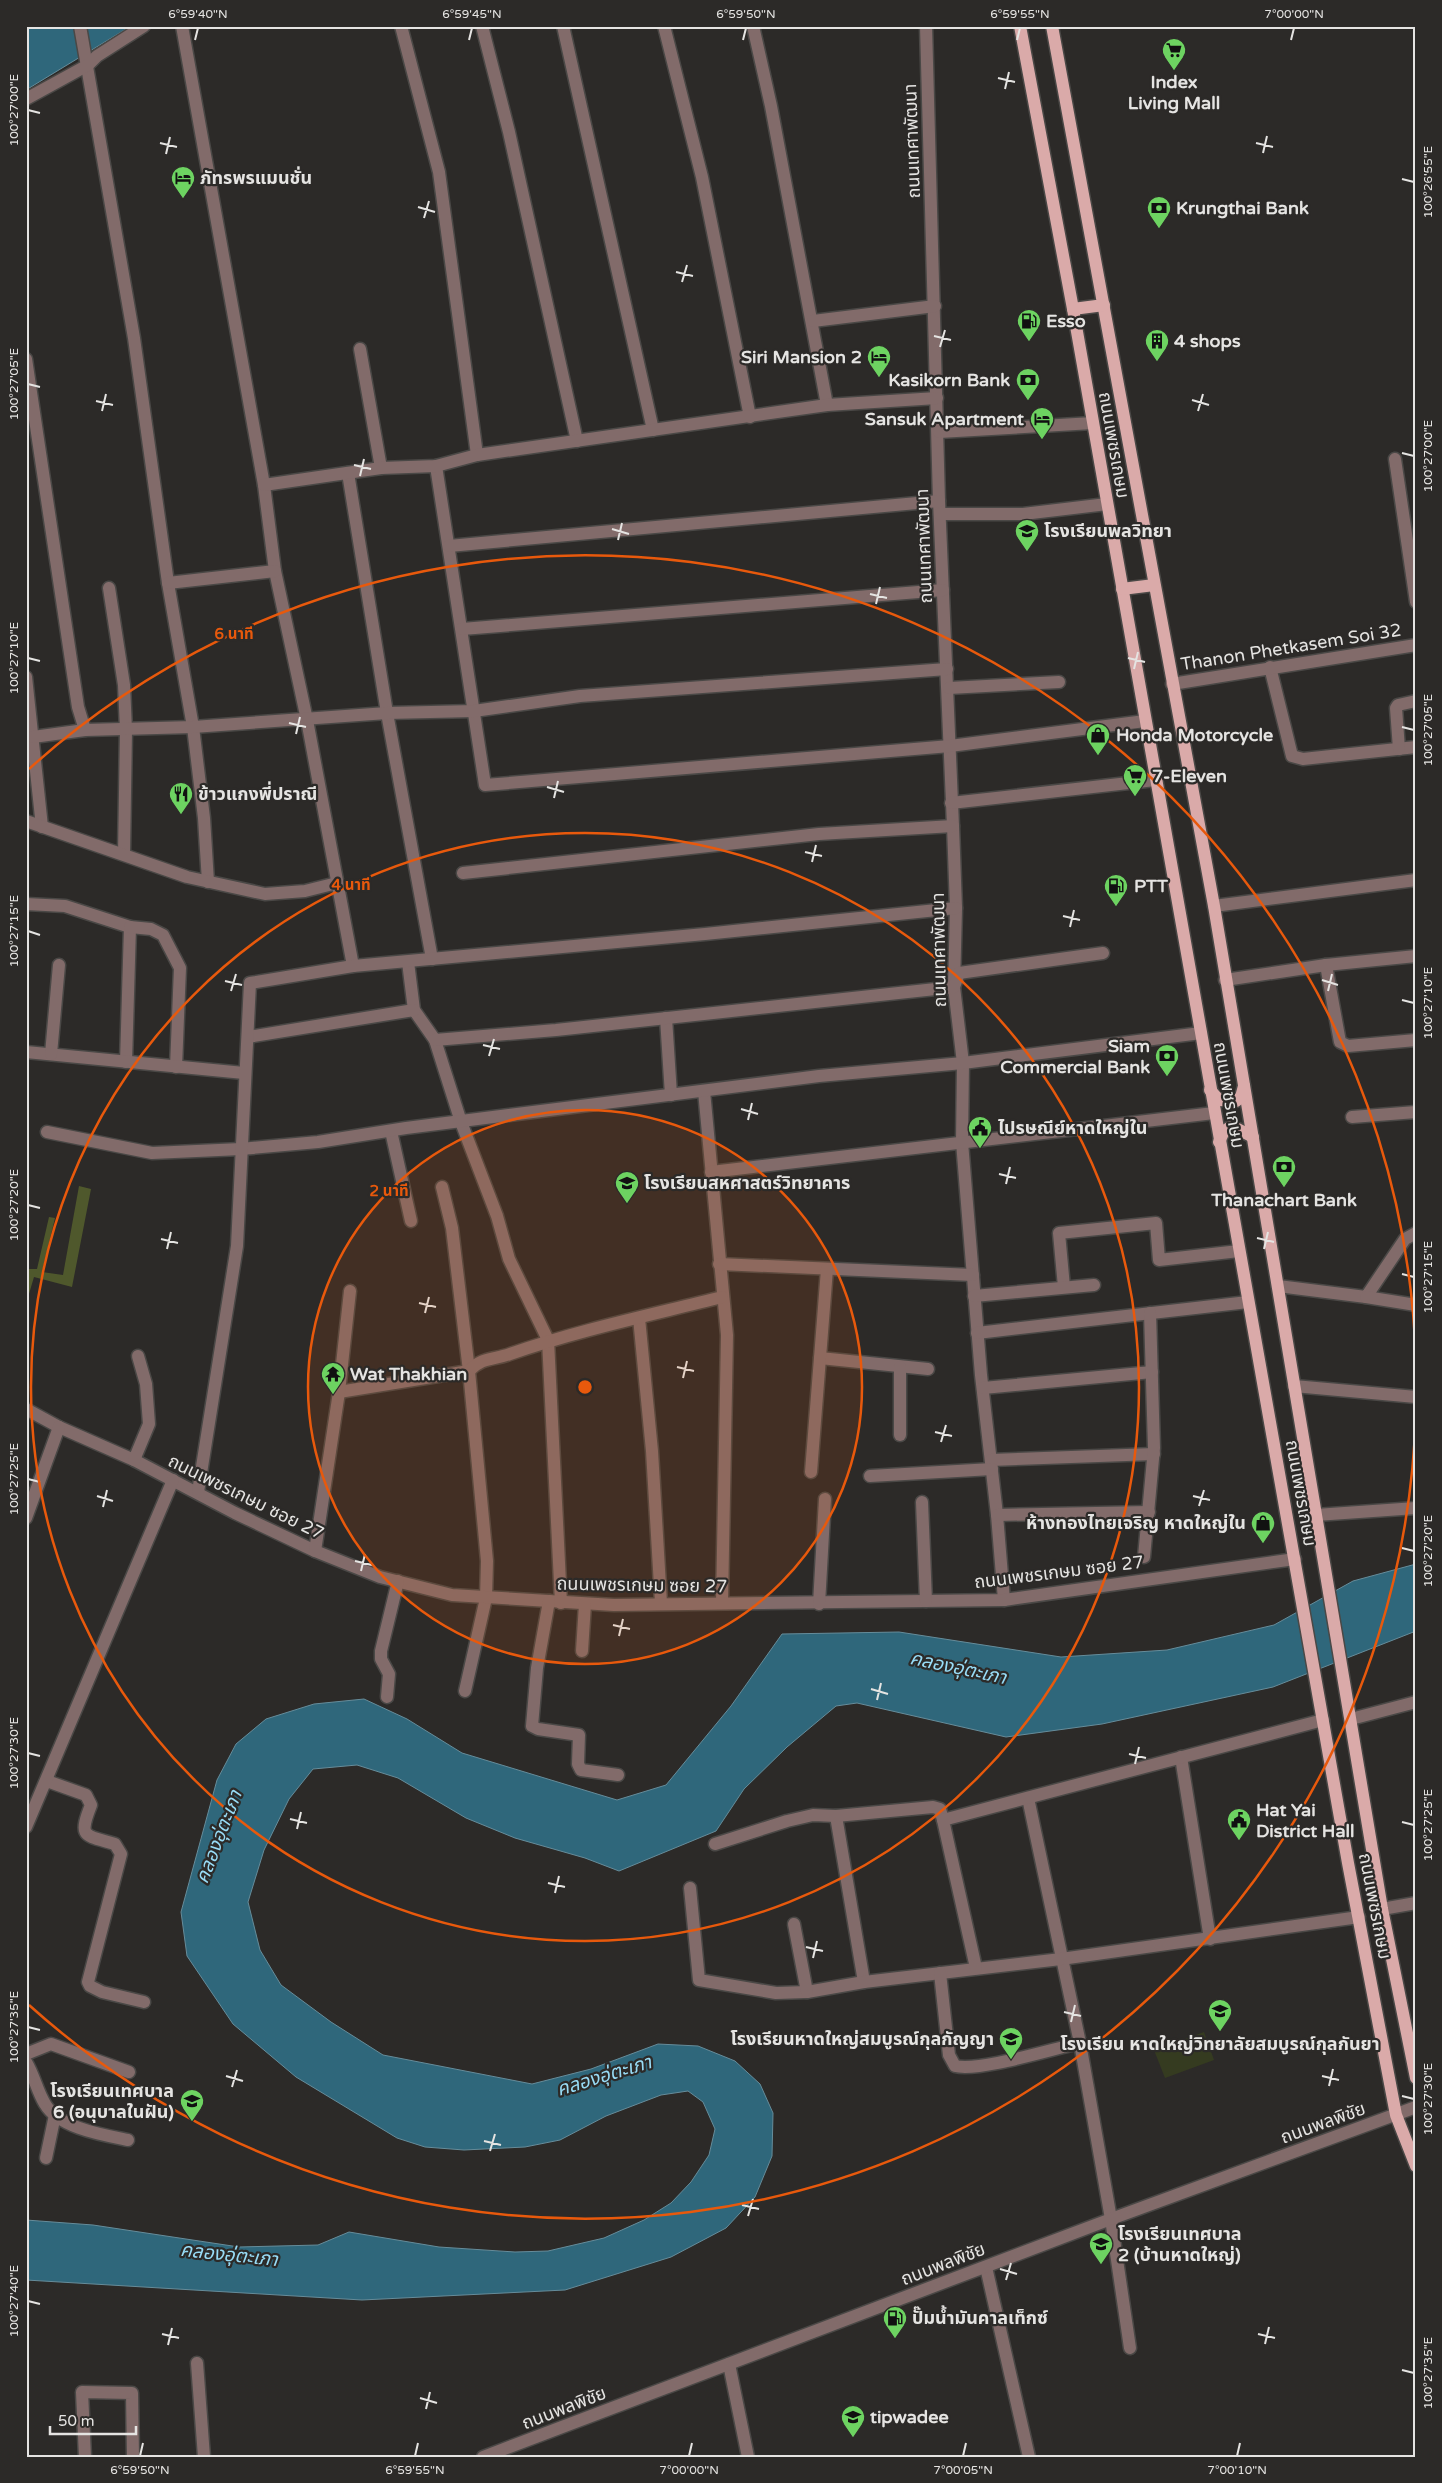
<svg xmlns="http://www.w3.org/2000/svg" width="1442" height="2483" font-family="'Varela Round','Noto Sans Thai',sans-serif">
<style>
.green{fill:#353b20}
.forest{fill:#4f582c}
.water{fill:#2f677b;stroke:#668c9a}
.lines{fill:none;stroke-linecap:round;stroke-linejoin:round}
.minor-casing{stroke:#4a4846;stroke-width:15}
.major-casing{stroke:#4a4846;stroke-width:15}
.minor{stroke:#826b6a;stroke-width:12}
.major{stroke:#daaaa9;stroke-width:12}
.ticks{fill:none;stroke:#e5e4e2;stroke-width:2}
.ring{fill:none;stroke:#e8590c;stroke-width:2.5}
.labels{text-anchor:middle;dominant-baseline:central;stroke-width:4.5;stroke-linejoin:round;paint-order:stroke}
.poi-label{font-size:18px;font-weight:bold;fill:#e5e4e2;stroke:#2c2a28;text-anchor:start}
.street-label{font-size:18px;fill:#e5e4e2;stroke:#2c2a28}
.water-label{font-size:19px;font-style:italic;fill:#98dcf6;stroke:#2c2a28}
.centre{fill:#e8590c;stroke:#2c2a28;stroke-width:2.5}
.ring-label{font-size:15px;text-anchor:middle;font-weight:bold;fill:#e8590c;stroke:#2c2a28;stroke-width:4.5;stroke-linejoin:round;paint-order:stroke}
.neatline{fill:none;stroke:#e5e4e2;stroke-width:2}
.ticks-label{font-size:12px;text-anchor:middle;fill:#e5e4e2}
</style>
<rect width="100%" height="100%" fill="#2c2a28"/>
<path class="green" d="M1204 2032 1214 2060 1165 2078 1154 2050Z"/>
<path class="forest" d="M79 1186 91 1189 72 1287 34 1277 26 1304V1278L29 1269H37L49 1217 55 1218 42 1272 63 1275Z"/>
<g class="water">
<path d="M26 26H131L26 90Z"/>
<path d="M1416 1564V1631L1273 1687 1102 1724 1006 1737 857 1703 836 1706 787 1747 744 1789 716 1831 619 1871 585 1858 515 1838 466 1818 398 1778 357 1765 313 1769 289 1799 264 1850 248 1902 260 1950 281 1985 331 2022 383 2055 532 2084 591 2069 658 2044 698 2046 735 2061 760 2084 773 2113 772 2156 755 2197 726 2228 671 2257 565 2290 362 2300 26 2280V2220L93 2225 239 2247 318 2245 349 2232 439 2247 515 2252 548 2251 604 2238 644 2220 671 2203 691 2182 709 2155 715 2129 703 2102 688 2091 661 2095 606 2116 560 2140 525 2147 464 2150 425 2147 397 2138 296 2077 233 2024 187 1956 181 1912 217 1780 236 1744 266 1719 314 1704 364 1699 407 1719 462 1753 617 1800 666 1785 731 1706 782 1634 899 1632 1061 1657 1167 1650 1274 1625 1353 1581Z"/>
</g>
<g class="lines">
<g class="minor-casing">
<g id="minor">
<path d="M80 26 134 338 168 583 193 727 204 818 208 882"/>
<path d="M182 26 264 485 275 571 307 720 353 966"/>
<path d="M401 26 439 172 477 455"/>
<path d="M482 26 509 132 577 441"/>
<path d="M563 26 653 430"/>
<path d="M664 26 702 177 750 417"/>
<path d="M753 26 771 106 827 405"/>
<path d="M926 26 939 501 953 826 956 908 954 987 963 1063 962 1142 981 1375 997 1515 1004 1600"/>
<path d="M26 99 88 65 97 56 144 26"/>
<path d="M813 321 935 306"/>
<path d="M360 349 381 468"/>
<path d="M26 359 78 707 85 730"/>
<path d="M939 432 1093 423"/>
<path d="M1395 459 1416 602"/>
<path d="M436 466 485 785 950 746 1145 721"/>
<path d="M348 473 387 713 432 959"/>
<path d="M264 485 381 468 436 466 477 455 827 405 937 398"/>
<path d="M940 514H1023L1107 504"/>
<path d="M449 546 939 501"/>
<path d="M168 583 275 571"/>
<path d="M109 588 124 685 126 730 124 854"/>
<path d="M462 629 943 590"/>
<path d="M1270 667 1292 756 1303 759 1416 747"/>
<path d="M26 677 42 827"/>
<path d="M1172 684 1416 645"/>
<path d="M949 688 1059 682"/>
<path d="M33 737 85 730 193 727 387 713 474 711 580 696 947 669"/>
<path d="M1399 749 1396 708 1398 705 1416 701"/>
<path d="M951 803 1155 780"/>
<path d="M26 821 187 877 265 894 305 891 337 883"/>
<path d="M463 873 819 834 953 826"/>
<path d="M26 904 65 906 130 927 126 1062"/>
<path d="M1214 906 1416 880"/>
<path d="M130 927 151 929 163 935 180 968 176 1067"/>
<path d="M408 962 414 1010 435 1040 461 1122 497 1216 509 1259 548 1340 561 1603"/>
<path d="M1326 965 1340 1042 1348 1046 1416 1040"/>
<path d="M1225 980 1326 965 1416 956"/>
<path d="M666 1018 671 1095"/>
<path d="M248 1037 414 1010"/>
<path d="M435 1040 556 1030 954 987 959 973 1103 953"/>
<path d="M26 1052 244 1073"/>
<path d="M51 1054 59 965"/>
<path d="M704 1091 727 1335 722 1603"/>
<path d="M1352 1117 1416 1112"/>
<path d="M391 1131 411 1221"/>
<path d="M47 1132 152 1153 241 1149 318 1142 406 1128 819 1076 963 1063 1201 1033"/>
<path d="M711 1172 1214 1113"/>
<path d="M442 1187 452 1228 469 1371 487 1561 486 1598 465 1691"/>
<path d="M719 1264 973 1275"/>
<path d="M1278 1286 1366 1297 1405 1239 1416 1233"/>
<path d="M1064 1287 1059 1233 1156 1223 1159 1260 1239 1251"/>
<path d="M974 1296 1094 1285"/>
<path d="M1366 1297 1416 1305"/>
<path d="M639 1318 652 1451 661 1603"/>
<path d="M977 1333 1248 1302"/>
<path d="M820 1358 928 1369"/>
<path d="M900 1367V1435"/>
<path d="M1294 1386 1416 1397"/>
<path d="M983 1388 1152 1372"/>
<path d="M339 1392 469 1371C482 1357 493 1360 510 1354 579 1330 651 1315 722 1297"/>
<path d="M26 1409 59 1427 134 1460 235 1513 315 1551 380 1577 452 1595 614 1605 1004 1600 1295 1559"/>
<path d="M134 1460 149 1424 146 1384 138 1356"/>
<path d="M991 1460 1154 1454"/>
<path d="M811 1472 827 1269"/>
<path d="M870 1476 992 1469"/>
<path d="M198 1492 237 1246 250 983 353 966 705 934 956 908"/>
<path d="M922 1502 926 1601"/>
<path d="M997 1515 1149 1512"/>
<path d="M1316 1515 1416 1508"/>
<path d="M26 1518 59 1427"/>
<path d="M315 1551 339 1392 350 1291"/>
<path d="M1144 1557 1154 1448 1150 1313"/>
<path d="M549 1601 537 1668 532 1726 538 1729 579 1735 578 1764 581 1770 618 1775"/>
<path d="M819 1604 825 1499"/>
<path d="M582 1651 585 1604"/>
<path d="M387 1697 389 1674 381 1659V1651L398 1581"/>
<path d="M1351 1719 1416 1702"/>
<path d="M1181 1757 1210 1939"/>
<path d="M47 1781 86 1795 91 1805C78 1838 84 1835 115 1844L121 1854 88 1982 90 1986 102 1992 144 2002"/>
<path d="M1028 1798 1080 2043 1111 2219 1130 2348"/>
<path d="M836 1816 864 1982"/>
<path d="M26 1827 173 1480"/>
<path d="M715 1844 787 1821 813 1815 836 1816 933 1807 940 1809 943 1820"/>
<path d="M690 1888 699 1980 776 1993 807 1992 864 1982 1061 1959 1359 1917"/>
<path d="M1382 1909 1416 1903"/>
<path d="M794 1924 807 1992"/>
<path d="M976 1968 943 1820 1323 1720"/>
<path d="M940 1973 949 2055 955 2066C979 2072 1052 2049 1080 2043"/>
<path d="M26 2054 51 2044 129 2072"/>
<path d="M26 2062C34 2075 37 2091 45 2104 59 2128 103 2135 128 2140"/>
<path d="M46 2158 55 2115"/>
<path d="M986 2267 1029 2457"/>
<path d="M197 2363 204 2457"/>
<path d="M729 2364 748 2457"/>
<path d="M85 2457 82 2392 132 2393 133 2457"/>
<path d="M483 2457 1111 2219 1416 2107"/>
</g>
</g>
<g class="major-casing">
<g id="major">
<path d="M1020 26 1073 309 1348 1863 1396 2115 1416 2166"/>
<path d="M1052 26 1214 906 1382 1909 1416 2078"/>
<path d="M1073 309 1104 305"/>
<path d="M1122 589 1154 585"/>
<path d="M1210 1090 1219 1100 1236 1101 1241 1097 1244 1086"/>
<path d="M1219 1142 1224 1131 1232 1126 1253 1137"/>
</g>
</g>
<use href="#minor" class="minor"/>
<use href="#major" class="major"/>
</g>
<path class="ticks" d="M195 40 198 28M469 40 472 28M743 40 746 28M1017 40 1020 28M1291 40 1294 28M998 78 1015 82M1005 89 1009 72M28 110 40 113M160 143 177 147M1256 143 1273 147M1263 153 1267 136M166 154 170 137M1402 179 1414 182M418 207 435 212M424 218 429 201M676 272 693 276M682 282 687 265M934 336 951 340M940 347 945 330M28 384 40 387M1192 400 1209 405M96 401 113 405M102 411 106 394M1198 411 1203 394M1402 453 1414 456M354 465 371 469M360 476 364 459M612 529 629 534M618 540 622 523M870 594 887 598M876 604 880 587M28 658 40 661M1128 658 1145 662M1134 669 1138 652M289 723 306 727M1402 727 1414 730M296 734 300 717M547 787 564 792M554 798 558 781M805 852 822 856M812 862 816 845M1063 916 1080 920M1070 927 1074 910M28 931 40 935M1322 980 1338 985M225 981 242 985M231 991 236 974M1328 991 1332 974M1402 1000 1414 1003M483 1045 500 1049M489 1056 494 1039M741 1109 758 1114M748 1120 752 1103M999 1174 1016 1178M1006 1184 1010 1167M28 1205 40 1208M1257 1238 1274 1242M161 1239 178 1243M167 1249 171 1232M1264 1249 1268 1232M1402 1274 1414 1277M419 1303 436 1307M425 1313 429 1297M677 1367 694 1371M683 1378 687 1361M935 1432 952 1436M941 1442 946 1425M28 1479 40 1482M97 1496 113 1501M1193 1496 1210 1500M1199 1506 1204 1490M103 1507 107 1490M1402 1548 1414 1551M355 1561 372 1565M361 1571 365 1554M613 1625 630 1629M619 1636 623 1619M871 1689 888 1694M877 1700 881 1683M28 1753 40 1756M1129 1754 1146 1758M1135 1764 1139 1747M290 1819 307 1823M1402 1822 1414 1825M297 1829 301 1812M548 1883 565 1887M555 1893 559 1876M806 1947 823 1951M813 1958 817 1941M1064 2012 1081 2016M1071 2022 1075 2005M28 2027 40 2030M226 2076 243 2081M1322 2076 1339 2080M1329 2086 1333 2069M232 2087 237 2070M1402 2096 1414 2099M484 2141 501 2145M490 2151 495 2134M742 2205 759 2209M748 2216 753 2199M1000 2269 1017 2274M1006 2280 1011 2263M28 2301 40 2304M162 2334 179 2338M1258 2334 1275 2338M1265 2344 1269 2327M168 2345 172 2328M1402 2370 1414 2373M420 2398 437 2403M426 2409 430 2392M140 2456 143 2443M415 2456 418 2443M689 2456 692 2443M963 2456 966 2443M1237 2456 1240 2443"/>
<circle cx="585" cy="1387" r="277" fill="#e8590c" fill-opacity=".12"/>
<g class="ring">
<circle cx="585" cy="1387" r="277"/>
<circle cx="585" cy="1387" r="554"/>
<path d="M1416 1409A831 831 0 0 1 29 2005M29 769A831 831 0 0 1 1416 1365"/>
</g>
<defs>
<g id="supermarket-pin" transform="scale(1.25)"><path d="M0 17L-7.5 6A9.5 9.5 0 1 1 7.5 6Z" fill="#6dd361" stroke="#2c2a28"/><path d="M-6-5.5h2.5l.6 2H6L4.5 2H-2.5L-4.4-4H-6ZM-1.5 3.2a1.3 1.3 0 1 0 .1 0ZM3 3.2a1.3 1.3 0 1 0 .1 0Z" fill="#111"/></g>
<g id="hotel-pin" transform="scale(1.25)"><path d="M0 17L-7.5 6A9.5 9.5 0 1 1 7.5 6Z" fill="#6dd361" stroke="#2c2a28"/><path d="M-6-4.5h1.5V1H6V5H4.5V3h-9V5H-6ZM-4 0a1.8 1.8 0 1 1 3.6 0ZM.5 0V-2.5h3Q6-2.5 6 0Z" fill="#111"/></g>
<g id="bank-pin" transform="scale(1.25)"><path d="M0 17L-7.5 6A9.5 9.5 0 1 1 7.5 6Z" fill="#6dd361" stroke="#2c2a28"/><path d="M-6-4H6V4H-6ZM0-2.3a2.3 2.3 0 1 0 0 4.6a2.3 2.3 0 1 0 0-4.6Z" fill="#111"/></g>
<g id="fuel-pin" transform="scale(1.25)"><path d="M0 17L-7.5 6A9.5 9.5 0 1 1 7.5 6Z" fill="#6dd361" stroke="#2c2a28"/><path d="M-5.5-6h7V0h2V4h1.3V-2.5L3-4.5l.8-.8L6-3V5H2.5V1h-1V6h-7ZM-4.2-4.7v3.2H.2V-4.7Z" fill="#111"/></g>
<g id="building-pin" transform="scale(1.25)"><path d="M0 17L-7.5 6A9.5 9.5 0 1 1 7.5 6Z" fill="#6dd361" stroke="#2c2a28"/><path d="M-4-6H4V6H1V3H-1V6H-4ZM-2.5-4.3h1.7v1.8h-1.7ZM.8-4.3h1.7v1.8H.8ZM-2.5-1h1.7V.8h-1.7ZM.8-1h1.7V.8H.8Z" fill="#111"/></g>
<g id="school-pin" transform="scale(1.25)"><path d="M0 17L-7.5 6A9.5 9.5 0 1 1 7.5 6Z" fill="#6dd361" stroke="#2c2a28"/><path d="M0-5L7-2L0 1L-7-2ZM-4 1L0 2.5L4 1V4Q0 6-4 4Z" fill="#111"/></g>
<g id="shop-pin" transform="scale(1.25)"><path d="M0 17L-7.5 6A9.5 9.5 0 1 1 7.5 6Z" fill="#6dd361" stroke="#2c2a28"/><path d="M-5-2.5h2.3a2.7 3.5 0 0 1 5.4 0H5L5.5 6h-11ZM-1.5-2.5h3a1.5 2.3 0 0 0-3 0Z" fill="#111"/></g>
<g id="restaurant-pin" transform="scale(1.25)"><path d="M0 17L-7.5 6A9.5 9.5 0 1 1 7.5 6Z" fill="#6dd361" stroke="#2c2a28"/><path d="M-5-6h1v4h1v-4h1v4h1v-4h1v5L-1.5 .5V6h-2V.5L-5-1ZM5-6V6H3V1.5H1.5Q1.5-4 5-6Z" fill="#111"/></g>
<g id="civic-pin" transform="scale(1.25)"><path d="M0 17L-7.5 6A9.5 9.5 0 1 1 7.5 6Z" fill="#6dd361" stroke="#2c2a28"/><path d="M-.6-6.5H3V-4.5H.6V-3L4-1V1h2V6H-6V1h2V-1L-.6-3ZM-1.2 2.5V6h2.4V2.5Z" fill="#111"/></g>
<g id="temple-pin" transform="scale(1.25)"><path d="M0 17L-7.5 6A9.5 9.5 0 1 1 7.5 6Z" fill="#6dd361" stroke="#2c2a28"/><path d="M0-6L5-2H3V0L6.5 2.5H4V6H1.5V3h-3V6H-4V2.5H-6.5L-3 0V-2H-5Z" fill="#111"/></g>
</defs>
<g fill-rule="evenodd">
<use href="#supermarket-pin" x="1174" y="50"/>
<use href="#hotel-pin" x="183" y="178"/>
<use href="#bank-pin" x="1159" y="208"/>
<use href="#fuel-pin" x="1029" y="321"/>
<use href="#building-pin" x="1157" y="341"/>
<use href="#hotel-pin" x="879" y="357"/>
<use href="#bank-pin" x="1028" y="380"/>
<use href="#hotel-pin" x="1042" y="419"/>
<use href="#school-pin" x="1027" y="531"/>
<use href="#shop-pin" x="1098" y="735"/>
<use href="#supermarket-pin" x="1135" y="776"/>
<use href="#restaurant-pin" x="181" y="794"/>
<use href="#fuel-pin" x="1116" y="886"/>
<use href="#bank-pin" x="1167" y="1056"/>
<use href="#civic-pin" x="980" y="1128"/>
<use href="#bank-pin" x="1284" y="1167"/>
<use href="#school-pin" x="627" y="1183"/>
<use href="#temple-pin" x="333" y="1374"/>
<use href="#shop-pin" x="1263" y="1523"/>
<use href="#civic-pin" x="1239" y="1820"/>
<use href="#school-pin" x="1220" y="2011"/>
<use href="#school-pin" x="1011" y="2039"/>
<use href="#school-pin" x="192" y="2101"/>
<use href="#school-pin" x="1101" y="2244"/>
<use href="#fuel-pin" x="895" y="2318"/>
<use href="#school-pin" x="853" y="2417"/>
</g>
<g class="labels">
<g class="poi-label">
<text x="1174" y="82" text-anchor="middle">Index<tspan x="1174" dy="21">Living Mall</tspan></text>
<text x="200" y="178">ภัทรพรแมนชั่น</text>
<text x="1176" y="208">Krungthai Bank</text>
<text x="1046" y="321">Esso</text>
<text x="1174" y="341">4 shops</text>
<text x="862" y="357" text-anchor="end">Siri Mansion 2</text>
<text x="1010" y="380" text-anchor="end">Kasikorn Bank</text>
<text x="1024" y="419" text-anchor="end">Sansuk Apartment</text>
<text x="1044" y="531">โรงเรียนพลวิทยา</text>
<text x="1116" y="735">Honda Motorcycle</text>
<text x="1152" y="776">7-Eleven</text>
<text x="198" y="794">ข้าวแกงพี่ปราณี</text>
<text x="1134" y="886">PTT</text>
<text x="1150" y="1046" text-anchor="end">Siam<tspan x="1150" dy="21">Commercial Bank</tspan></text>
<text x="998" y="1128">ไปรษณีย์หาดใหญ่ใน</text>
<text x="644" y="1183">โรงเรียนสหศาสตร์วิทยาคาร</text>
<text x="1284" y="1200" text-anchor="middle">Thanachart Bank</text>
<text x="350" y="1374">Wat Thakhian</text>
<text x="1246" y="1523" text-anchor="end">ห้างทองไทยเจริญ หาดใหญ่ใน</text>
<text x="1256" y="1810">Hat Yai<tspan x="1256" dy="21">District Hall</tspan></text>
<text x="994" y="2039" text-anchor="end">โรงเรียนหาดใหญ่สมบูรณ์กุลกัญญา</text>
<text x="1220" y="2044" text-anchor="middle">โรงเรียน หาดใหญ่วิทยาลัยสมบูรณ์กุลกันยา</text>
<text x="174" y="2091" text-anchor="end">โรงเรียนเทศบาล<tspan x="174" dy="21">6 (อนุบาลในฝัน)</tspan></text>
<text x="1118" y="2234">โรงเรียนเทศบาล<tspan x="1118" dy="21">2 (บ้านหาดใหญ่)</tspan></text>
<text x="912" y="2318">ปั๊มน้ำมันคาลเท็กซ์</text>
<text x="870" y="2417">tipwadee</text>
</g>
<g class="street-label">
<text transform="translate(912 141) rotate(-92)">ถนนเทศาพัฒนา</text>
<text transform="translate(1114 445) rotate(80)">ถนนเพชรเกษม</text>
<text transform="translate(924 546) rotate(-92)">ถนนเทศาพัฒนา</text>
<text transform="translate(1291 647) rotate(-9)">Thanon Phetkasem Soi 32</text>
<text transform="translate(939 950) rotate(-91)">ถนนเทศาพัฒนา</text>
<text transform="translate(1229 1095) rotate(80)">ถนนเพชรเกษม</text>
<text transform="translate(1301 1493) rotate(80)">ถนนเพชรเกษม</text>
<text transform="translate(246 1497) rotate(26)">ถนนเพชรเกษม ซอย 27</text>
<text transform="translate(1059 1572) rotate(-7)">ถนนเพชรเกษม ซอย 27</text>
<text transform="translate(642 1585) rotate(1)">ถนนเพชรเกษม ซอย 27</text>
<text transform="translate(1375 1906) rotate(79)">ถนนเพชรเกษม</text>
<text transform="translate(1323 2123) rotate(-20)">ถนนพลพิชัย</text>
<text transform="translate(943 2264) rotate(-21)">ถนนพลพิชัย</text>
<text transform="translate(564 2408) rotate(-21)">ถนนพลพิชัย</text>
</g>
<g class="water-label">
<text transform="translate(958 1668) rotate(12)">คลองอุ่ตะเภา</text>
<text transform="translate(219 1837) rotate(-69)">คลองอุ่ตะเภา</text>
<text transform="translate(604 2076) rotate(-17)">คลองอุ่ตะเภา</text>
<text transform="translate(229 2255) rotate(6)">คลองอุ่ตะเภา</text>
</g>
</g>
<circle cx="585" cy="1387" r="8" class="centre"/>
<g class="ring-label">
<text x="234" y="639">6 นาที</text>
<text x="351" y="890">4 นาที</text>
<text x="389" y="1196">2 นาที</text>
</g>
<rect width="1442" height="2483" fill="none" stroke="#2c2a28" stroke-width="55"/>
<path d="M50 2426v8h86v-8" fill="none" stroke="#e5e4e2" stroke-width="2.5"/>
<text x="58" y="2426" font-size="15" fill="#e5e4e2" stroke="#2c2a28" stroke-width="4" paint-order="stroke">50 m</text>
<rect x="28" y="28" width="1386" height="2428" class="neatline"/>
<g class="ticks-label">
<text x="198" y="18">6°59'40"N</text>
<text x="472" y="18">6°59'45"N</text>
<text x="746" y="18">6°59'50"N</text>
<text x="1020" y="18">6°59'55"N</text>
<text x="1294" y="18">7°00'00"N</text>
<text transform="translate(14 110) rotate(-90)" y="4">100°27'00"E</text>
<text transform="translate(1428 182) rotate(-90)" y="4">100°26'55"E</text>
<text transform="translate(14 384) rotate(-90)" y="4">100°27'05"E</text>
<text transform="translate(1428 456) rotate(-90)" y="4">100°27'00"E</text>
<text transform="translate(14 658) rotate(-90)" y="4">100°27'10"E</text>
<text transform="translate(1428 730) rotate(-90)" y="4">100°27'05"E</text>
<text transform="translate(14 931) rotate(-90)" y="4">100°27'15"E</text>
<text transform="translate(1428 1003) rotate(-90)" y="4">100°27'10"E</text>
<text transform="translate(14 1205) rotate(-90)" y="4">100°27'20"E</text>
<text transform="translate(1428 1277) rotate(-90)" y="4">100°27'15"E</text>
<text transform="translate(14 1479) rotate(-90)" y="4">100°27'25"E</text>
<text transform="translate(1428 1551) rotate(-90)" y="4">100°27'20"E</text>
<text transform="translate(14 1753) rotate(-90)" y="4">100°27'30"E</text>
<text transform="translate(1428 1825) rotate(-90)" y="4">100°27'25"E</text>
<text transform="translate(14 2027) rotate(-90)" y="4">100°27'35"E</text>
<text transform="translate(1428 2099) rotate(-90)" y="4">100°27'30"E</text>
<text transform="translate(14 2301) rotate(-90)" y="4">100°27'40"E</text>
<text transform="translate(1428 2373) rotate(-90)" y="4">100°27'35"E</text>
<text x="140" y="2474">6°59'50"N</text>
<text x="415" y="2474">6°59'55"N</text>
<text x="689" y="2474">7°00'00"N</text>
<text x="963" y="2474">7°00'05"N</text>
<text x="1237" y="2474">7°00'10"N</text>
</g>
</svg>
